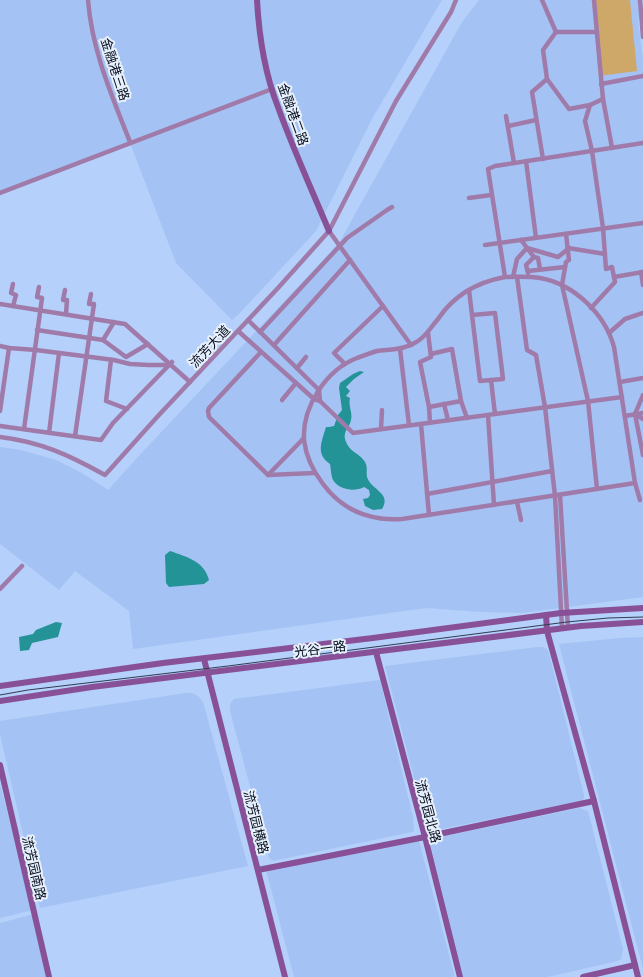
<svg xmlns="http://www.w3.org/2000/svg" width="643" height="977" font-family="'Playfair Display','Noto Sans SC',serif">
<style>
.built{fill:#a4c3f4}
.green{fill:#cea869}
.water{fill:#249397}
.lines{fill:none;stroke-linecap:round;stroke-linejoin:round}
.street{stroke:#a07baa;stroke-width:4.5}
.secondary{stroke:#885197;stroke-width:6}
.tram{stroke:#303c52;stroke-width:1}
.labels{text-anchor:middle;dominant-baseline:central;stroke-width:4;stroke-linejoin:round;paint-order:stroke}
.street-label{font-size:13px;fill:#040b1a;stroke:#e7f0fd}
</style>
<rect width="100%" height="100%" fill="#b4d0fb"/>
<g class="built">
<path d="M0 0H442L373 117 316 231 238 315 232 320 176 263 130 143 0 193Z"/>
<path d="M479 0H642L638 22 643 58V597L523 613 480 612 426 608 133 649 129 611 75 571 59 590 0 544V447L21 450 56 460 82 473 108 490 135 460 339 243 462 22Z"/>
<path d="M643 637V969L559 644 620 638Z"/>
<path d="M537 647H542L547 649 549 653 584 795V799L581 801 432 831 427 828 385 666Z"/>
<path d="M380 680 413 817 414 831 412 832 273 861 269 858 230 711V704L234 699Z"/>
<path d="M186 693H192L198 696 203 702 248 866 40 908 0 734V721Z"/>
<path d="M0 784 33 910 0 918Z"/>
<path d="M579 808 588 811 623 949 621 959 618 961 548 977H463L431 847 432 839Z"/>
<path d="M418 837 455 977H294L266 870Z"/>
<path d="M34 914 46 977H0V923Z"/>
</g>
<path class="green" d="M592 0H630L637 71 599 76Z"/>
<g class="water">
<path d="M360 371 364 372 354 379 346 387 350 391 346 396 350 398C348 406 353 413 351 420 350 427 343 431 345 439 349 453 359 452 365 462 368 467 366 472 367 477 371 490 392 493 382 509L373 510 365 506 363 499 368 498 370 495 369 490 364 487C355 492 339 490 333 480 331 476 331 469 330 464 315 454 322 441 326 427H329L334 426 338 415 342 410 339 388 340 383 353 374Z"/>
<path d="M170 551C187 557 204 561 209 580L204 584 169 587 166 583 165 555Z"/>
<path d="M56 622 62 623 58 637 32 643 29 650 20 651 19 637 33 634 36 630Z"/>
</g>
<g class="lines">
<g class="street">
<path d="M88 0C92 51 112 96 130 142"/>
<path d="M542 0 556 32"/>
<path d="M594 0 603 99 612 148"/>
<path d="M640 0 643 37"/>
<path d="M556 32 543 50 547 79 569 109 590 105 603 99"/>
<path d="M556 32H595"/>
<path d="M601 84 643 76"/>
<path d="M590 105 585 121 592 151 603 228 606 269 612 267 615 282 591 308"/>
<path d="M506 116 514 163"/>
<path d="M508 126 536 120"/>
<path d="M543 159 532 92 547 79"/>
<path d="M526 161 536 238"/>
<path d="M0 193 272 89"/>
<path d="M469 198 491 195"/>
<path d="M329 231 411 345"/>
<path d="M566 234 569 260 566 262 562 285 588 401 597 489"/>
<path d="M521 240 534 257 538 258 540 269"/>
<path d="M485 245 643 223"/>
<path d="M568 248 605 254"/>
<path d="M528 271 565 267"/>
<path d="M641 272 643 285"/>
<path d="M528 273 526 265 534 257"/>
<path d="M505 277C517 277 529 276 540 278 574 284 605 314 614 347L635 483 402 519C370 521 343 511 323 484 313 471 306 457 304 440 302 407 326 370 357 358 363 356 370 353 377 351 391 349 405 350 418 341 427 335 431 327 438 319 454 295 478 282 505 277Z"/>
<path d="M505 277 488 169 495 166 643 143"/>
<path d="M513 277 517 259 527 248 558 257 568 249"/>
<path d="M517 277 527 350 536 355 545 407 555 496 562 628"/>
<path d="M614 277 643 272"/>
<path d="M13 284 11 293 16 295 13 306"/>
<path d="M65 290 63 300H67L66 314"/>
<path d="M469 290 480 381 503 379 495 313 472 315"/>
<path d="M0 304 125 324 190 382"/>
<path d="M248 320 319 390 320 401"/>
<path d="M37 330 103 340 126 357 148 344"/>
<path d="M238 331 314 399 320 401 353 433 622 397"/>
<path d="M260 332 347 238 387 210 392 207"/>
<path d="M428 333 431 357 420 362 429 407 430 423"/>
<path d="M609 333 625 319 643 313"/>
<path d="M103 340 114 322"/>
<path d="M274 345 350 260"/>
<path d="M0 346 9 348 36 350 114 360 130 364 149 365H170"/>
<path d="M400 349 409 425"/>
<path d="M261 352 209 408 208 411 209 417 268 475 314 473"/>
<path d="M431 354 452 349 461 401 467 418"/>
<path d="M111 360 106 401 127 409"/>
<path d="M345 364 334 353 383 306"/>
<path d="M297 368 306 357"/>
<path d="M491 380 495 414"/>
<path d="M620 382 643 378"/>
<path d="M643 395 635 414 643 455"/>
<path d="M282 400 296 383"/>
<path d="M444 404 448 420"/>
<path d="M429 407 461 401"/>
<path d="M0 411 9 348"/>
<path d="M635 414 643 419"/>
<path d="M488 415 494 505"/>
<path d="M625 416 643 413"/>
<path d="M421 424 429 515"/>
<path d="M0 426 101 440 113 423 172 362"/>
<path d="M24 429 42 298 37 297 39 287"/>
<path d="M381 429 382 410"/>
<path d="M49 433 59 353"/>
<path d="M75 436 94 304H89L91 294"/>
<path d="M0 437C41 442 69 455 105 475L158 416 278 288 329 231 396 101 451 12 456 0"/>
<path d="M268 475 304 438"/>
<path d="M635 483 640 500"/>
<path d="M427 494 552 471"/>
<path d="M560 495 568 628"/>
<path d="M517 502 521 520"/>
<path d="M0 589 22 566"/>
</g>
<g class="secondary">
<path d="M257 0C259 36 265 74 278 107 293 149 312 190 329 231"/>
<path d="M546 615 547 631 594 801 638 977"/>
<path d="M376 652 425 837 460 977"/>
<path d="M204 659 285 977"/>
<path d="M0 686 163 663 373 638 561 613 643 608"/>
<path d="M0 701 92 687 581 626 643 622"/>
<path d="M0 765 49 977"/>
<path d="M258 870 425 837 594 801"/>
<path d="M583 977 635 965"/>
</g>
<path class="tram" d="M0 695 28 690 228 666 567 622 608 618 643 617"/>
</g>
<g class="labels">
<g class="street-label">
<text transform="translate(116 69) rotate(72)">金融港三路</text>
<text transform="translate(294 114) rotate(70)">金融港二路</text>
<text transform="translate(209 346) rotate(-47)">流芳大道</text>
<text transform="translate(320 648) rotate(-7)">光谷一路</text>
<text transform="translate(429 811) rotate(75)">流芳园北路</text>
<text transform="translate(257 822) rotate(76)">流芳园横路</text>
<text transform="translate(35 868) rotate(77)">流芳园南路</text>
</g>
</g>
</svg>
